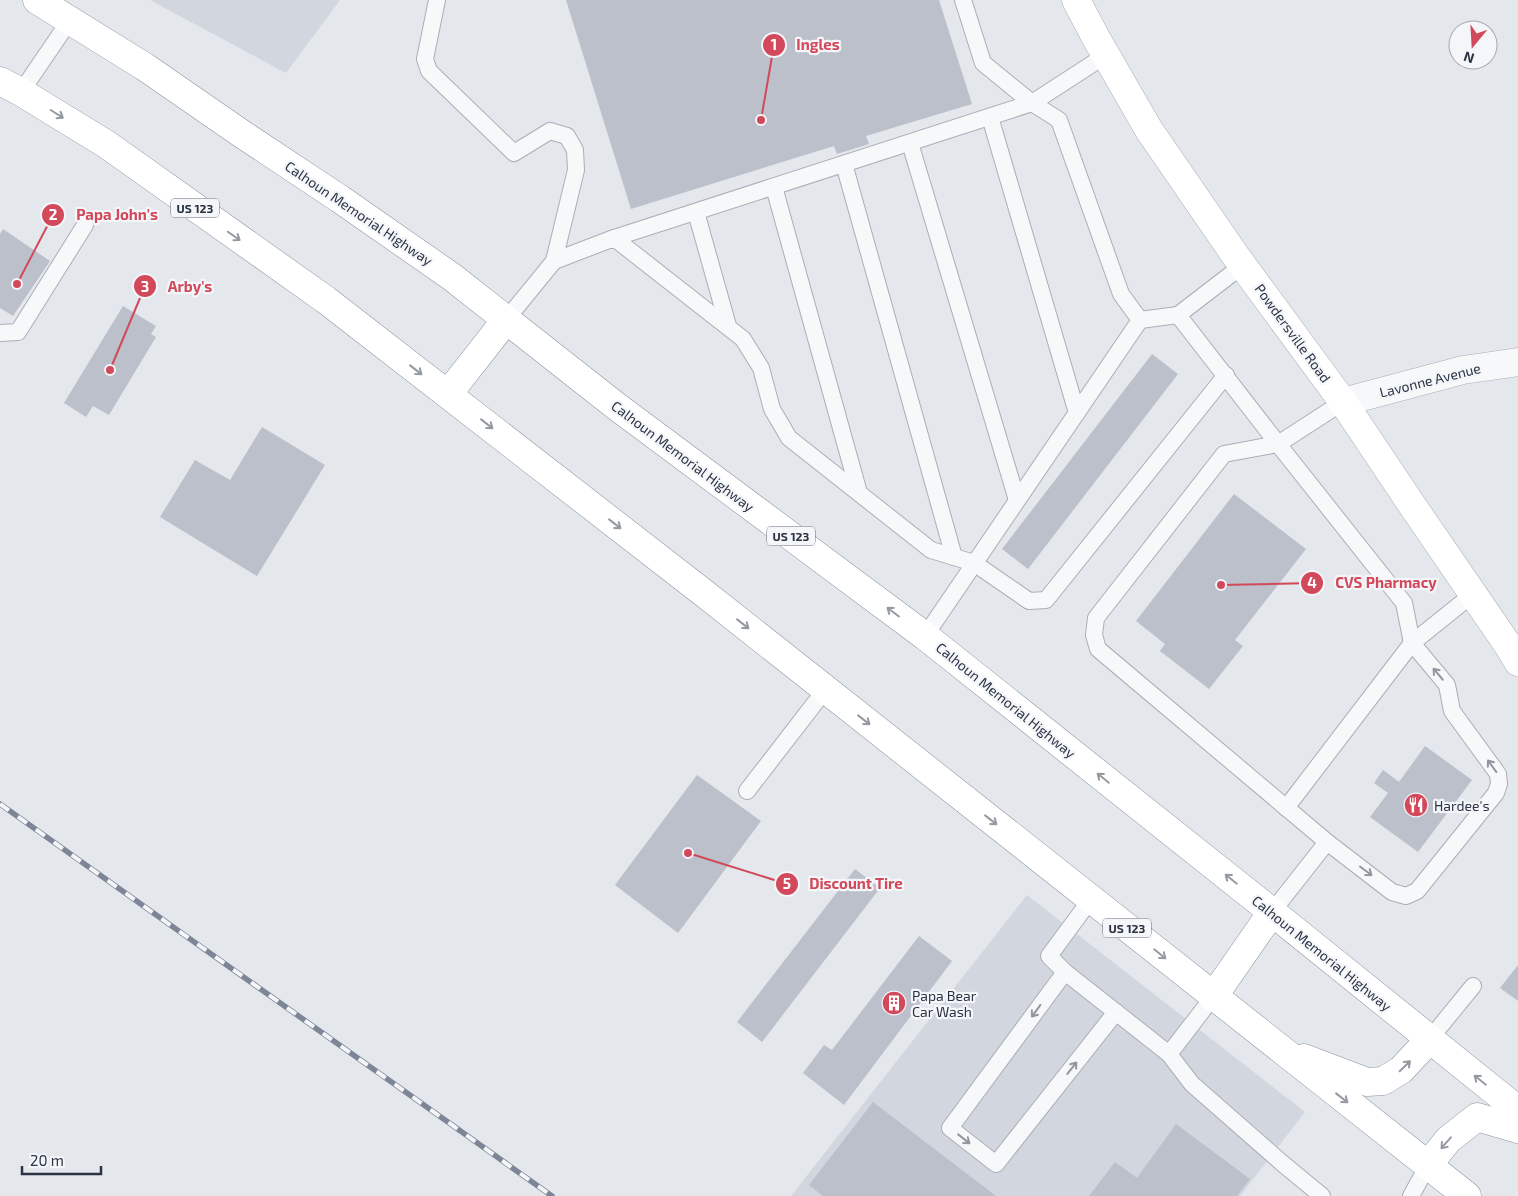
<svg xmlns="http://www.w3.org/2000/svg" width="1518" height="1196" font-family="'Exo 2',sans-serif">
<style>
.built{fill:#d2d6de}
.building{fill:#bbc0ca}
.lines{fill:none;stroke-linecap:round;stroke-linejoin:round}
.lane-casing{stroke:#a9aeb7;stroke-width:18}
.street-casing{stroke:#a9aeb7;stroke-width:29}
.secondary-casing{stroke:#a9aeb7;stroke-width:29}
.highway-casing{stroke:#8b94a3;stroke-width:29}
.lane{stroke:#f7f8fa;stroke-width:16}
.street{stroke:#f7f8fa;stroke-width:28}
.secondary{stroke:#fff;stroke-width:28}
.highway{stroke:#fff;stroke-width:28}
.rail-casing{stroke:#7d8696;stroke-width:5.5}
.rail{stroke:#f4f6f9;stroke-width:4;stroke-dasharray:11;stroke-linecap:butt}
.oneway{stroke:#959aa2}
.oneway2{stroke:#9196a0}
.labels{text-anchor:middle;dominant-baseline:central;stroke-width:4.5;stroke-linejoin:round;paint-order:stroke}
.shield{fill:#f4f6f9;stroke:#676e7b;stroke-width:1}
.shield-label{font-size:12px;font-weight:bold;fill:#2b3445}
.street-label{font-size:14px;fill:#2b3445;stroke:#f4f6f9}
.poi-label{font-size:14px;fill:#2b3445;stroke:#f4f6f9;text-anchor:start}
.leader{fill:none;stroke:#d1495b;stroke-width:2}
.callout-dot{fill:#d1495b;stroke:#f4f6f9;stroke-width:2}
.mark-label{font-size:15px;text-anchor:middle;font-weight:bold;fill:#fff}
.callout-label{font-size:15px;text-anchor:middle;font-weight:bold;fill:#d1495b;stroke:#f4f6f9;stroke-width:4.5;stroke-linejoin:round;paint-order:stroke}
</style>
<rect width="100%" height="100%" fill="#e4e7ec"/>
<g class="built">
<path d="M150 0H340L286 73Z"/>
<path d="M1027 895 1305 1112 1240 1196H791Z"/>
</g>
<g class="building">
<path d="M566 0H939L972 104 866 136 869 144 837 154 834 146 631 209Z"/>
<path d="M3 229 50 261 13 316 0 308V234Z"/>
<path d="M123 306 156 326 151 334 156 337 109 415 93 406 86 417 64 403Z"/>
<path d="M1152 354 1178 374 1028 569 1002 549Z"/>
<path d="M262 427 325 465 257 576 160 517 195 460 230 480Z"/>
<path d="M1234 494 1306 549 1235 640 1243 646 1209 689 1160 651 1165 644 1136 621Z"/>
<path d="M1425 746 1472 780 1418 852 1370 817 1388 793 1374 783 1383 770 1399 782Z"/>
<path d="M697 775 761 821 678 933 615 885Z"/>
<path d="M855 869 880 888 762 1042 737 1022Z"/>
<path d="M919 936 952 961 844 1105 803 1073 824 1045 832 1050Z"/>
<path d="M1518 965V1001L1500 988Z"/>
<path d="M873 1102 996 1196H823L809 1185Z"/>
<path d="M1176 1124 1250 1179 1237 1196H1089L1115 1162 1137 1178Z"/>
</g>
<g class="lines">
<g class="lane-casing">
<g id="lane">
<path d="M437 0 425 59 429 71 514 153 550 131 567 136 575 150 576 170 554 261 506 320"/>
<path d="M963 0 983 63 1032 103 1059 120 1121 294 1140 320 1178 315 1278 444 1404 603 1412 643 1447 685 1452 711 1498 774 1499 784 1496 793 1417 891 1406 896 1392 892 1327 842 1098 649 1094 635 1096 618 1224 454 1278 444 1343 402"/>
<path d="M21 92 70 20"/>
<path d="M990 117 1077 413"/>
<path d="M910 143 1017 500"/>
<path d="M844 164 954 557"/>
<path d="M774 187 859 493"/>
<path d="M696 212 728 326"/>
<path d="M614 238 1032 103 1106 55"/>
<path d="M554 261 614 238 743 339 761 368 772 409 789 438 931 550 974 563 1029 601 1046 600 1226 375"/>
<path d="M1178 315 1243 265"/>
<path d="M0 333 18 332 85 225"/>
<path d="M925 636 1140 320"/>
<path d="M747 791 825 690"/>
<path d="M1286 808 1412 643 1473 594"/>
<path d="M1091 899 1049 956 1065 972 1169 1054"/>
<path d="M1272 912 1327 842"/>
<path d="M1065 972 950 1128 996 1164 1116 1012"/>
<path d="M1213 997 1169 1054 1192 1084 1282 1163 1322 1196"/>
<path d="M1429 1040 1473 986"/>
<path d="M1411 1196 1428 1165"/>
</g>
</g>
<g class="street-casing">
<path id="street" d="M1343 402 1463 370 1518 362"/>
</g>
<g class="secondary-casing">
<path id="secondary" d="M1076 0 1096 38 1149 130 1235 255 1343 402 1414 508 1510 648 1518 662"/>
</g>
<g class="highway-casing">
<g id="highway">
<path d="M37 0 145 67 242 134 340 199 452 277 616 406 925 636 1272 912 1518 1110"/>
<path d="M0 81 21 92 106 144 326 300 705 594 1467 1196"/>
<path d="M448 394 506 320"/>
<path d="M1213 997 1272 912"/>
<path d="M1304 1058 1367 1082 1383 1081 1401 1070 1429 1040"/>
<path d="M1428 1165 1448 1140 1477 1117 1518 1129"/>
</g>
</g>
<use href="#lane" class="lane"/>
<use href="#street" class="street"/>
<use href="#secondary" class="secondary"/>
<use href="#highway" class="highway"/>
<g class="rail-casing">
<path id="rail" d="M0 804 552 1196"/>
</g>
<use href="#rail" class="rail"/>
</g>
<defs><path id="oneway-shaft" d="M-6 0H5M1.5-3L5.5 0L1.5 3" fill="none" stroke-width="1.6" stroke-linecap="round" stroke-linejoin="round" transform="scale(1.25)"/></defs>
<g class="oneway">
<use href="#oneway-shaft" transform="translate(57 114) rotate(32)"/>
<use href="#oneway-shaft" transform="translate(234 236) rotate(35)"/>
<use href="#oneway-shaft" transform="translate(416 370) rotate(38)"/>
<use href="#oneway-shaft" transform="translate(487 424) rotate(38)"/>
<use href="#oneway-shaft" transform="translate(615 524) rotate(38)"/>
<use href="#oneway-shaft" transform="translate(893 612) rotate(-143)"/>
<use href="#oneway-shaft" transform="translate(743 624) rotate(38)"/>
<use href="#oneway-shaft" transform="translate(864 720) rotate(38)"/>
<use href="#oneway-shaft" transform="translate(1103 778) rotate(-141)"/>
<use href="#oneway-shaft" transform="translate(991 820) rotate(38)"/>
<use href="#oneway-shaft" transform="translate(1231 879) rotate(-141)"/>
<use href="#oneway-shaft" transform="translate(1160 954) rotate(39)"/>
<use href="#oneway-shaft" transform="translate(1405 1066) rotate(-44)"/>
<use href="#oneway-shaft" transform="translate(1480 1080) rotate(-141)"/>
<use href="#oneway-shaft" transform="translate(1342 1098) rotate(38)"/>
<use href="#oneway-shaft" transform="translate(1446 1143) rotate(131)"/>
</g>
<g class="oneway2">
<use href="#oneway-shaft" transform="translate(1438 674) rotate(-130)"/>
<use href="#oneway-shaft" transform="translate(1492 766) rotate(-126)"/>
<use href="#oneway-shaft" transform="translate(1366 871) rotate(37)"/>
<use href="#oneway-shaft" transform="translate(1036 1011) rotate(126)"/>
<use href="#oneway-shaft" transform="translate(1072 1068) rotate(-52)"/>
<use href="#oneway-shaft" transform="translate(964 1139) rotate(38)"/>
</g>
<defs>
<g id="restaurant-disc" transform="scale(1.25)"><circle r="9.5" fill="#d1495b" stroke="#f4f6f9"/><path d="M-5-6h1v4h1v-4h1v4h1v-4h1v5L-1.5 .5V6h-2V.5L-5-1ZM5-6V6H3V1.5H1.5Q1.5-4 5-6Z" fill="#fff"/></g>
<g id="building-disc" transform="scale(1.25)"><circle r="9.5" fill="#d1495b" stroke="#f4f6f9"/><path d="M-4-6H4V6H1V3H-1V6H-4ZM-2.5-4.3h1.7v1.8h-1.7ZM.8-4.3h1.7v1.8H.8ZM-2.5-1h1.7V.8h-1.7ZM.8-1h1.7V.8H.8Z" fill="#fff"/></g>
</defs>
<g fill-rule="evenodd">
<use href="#restaurant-disc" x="1416" y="805"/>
<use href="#building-disc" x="894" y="1003"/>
</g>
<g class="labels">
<g class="shield">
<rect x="171" y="198.5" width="48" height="19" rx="4"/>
<rect x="767" y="526.5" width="48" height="19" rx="4"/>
<rect x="1103" y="918.5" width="48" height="19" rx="4"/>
</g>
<g class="shield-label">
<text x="195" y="208">US 123</text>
<text x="791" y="536">US 123</text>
<text x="1127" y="928">US 123</text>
</g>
<g class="street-label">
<text transform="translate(359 213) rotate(34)">Calhoun Memorial Highway</text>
<text transform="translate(1293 333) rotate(54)">Powdersville Road</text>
<text transform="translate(1430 380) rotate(-14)">Lavonne Avenue</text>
<text transform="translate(683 456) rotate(37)">Calhoun Memorial Highway</text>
<text transform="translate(1006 700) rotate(39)">Calhoun Memorial Highway</text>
<text transform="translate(1322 953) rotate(39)">Calhoun Memorial Highway</text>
</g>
<g class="poi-label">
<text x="1434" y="805">Hardee's</text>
<text x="912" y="995">Papa Bear<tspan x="912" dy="16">Car Wash</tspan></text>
</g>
</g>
<path class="leader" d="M761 120L774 45M17 284L53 215M110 370L145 286M1221 585L1312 583M688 853L787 884"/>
<g class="callout-dot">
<circle cx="761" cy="120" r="5"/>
<circle cx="17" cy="284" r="5"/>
<circle cx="110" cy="370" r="5"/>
<circle cx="1221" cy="585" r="5"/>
<circle cx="688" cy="853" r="5"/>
<circle cx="774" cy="45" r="12"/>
<circle cx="53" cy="215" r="12"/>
<circle cx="145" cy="286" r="12"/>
<circle cx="1312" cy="583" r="12"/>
<circle cx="787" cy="884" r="12"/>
</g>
<g class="mark-label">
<text x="774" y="50">1</text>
<text x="53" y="220">2</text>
<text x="145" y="292">3</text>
<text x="1312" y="588">4</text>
<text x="787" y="889">5</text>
</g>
<g class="callout-label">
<text x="818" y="50">Ingles</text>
<text x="117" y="220">Papa John's</text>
<text x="190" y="292">Arby's</text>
<text x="1386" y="588">CVS Pharmacy</text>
<text x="856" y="889">Discount Tire</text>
</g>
<g transform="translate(1473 45) rotate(198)"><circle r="24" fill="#f4f6f9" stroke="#a4a8b1"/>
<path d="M0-4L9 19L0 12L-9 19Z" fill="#d1495b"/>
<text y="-8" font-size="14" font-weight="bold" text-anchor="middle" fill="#2b3445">N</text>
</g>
<path d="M22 1166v8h79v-8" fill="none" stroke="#2b3445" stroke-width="2.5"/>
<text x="30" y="1166" font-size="15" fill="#2b3445" stroke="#f4f6f9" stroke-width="4" paint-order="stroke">20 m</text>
</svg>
